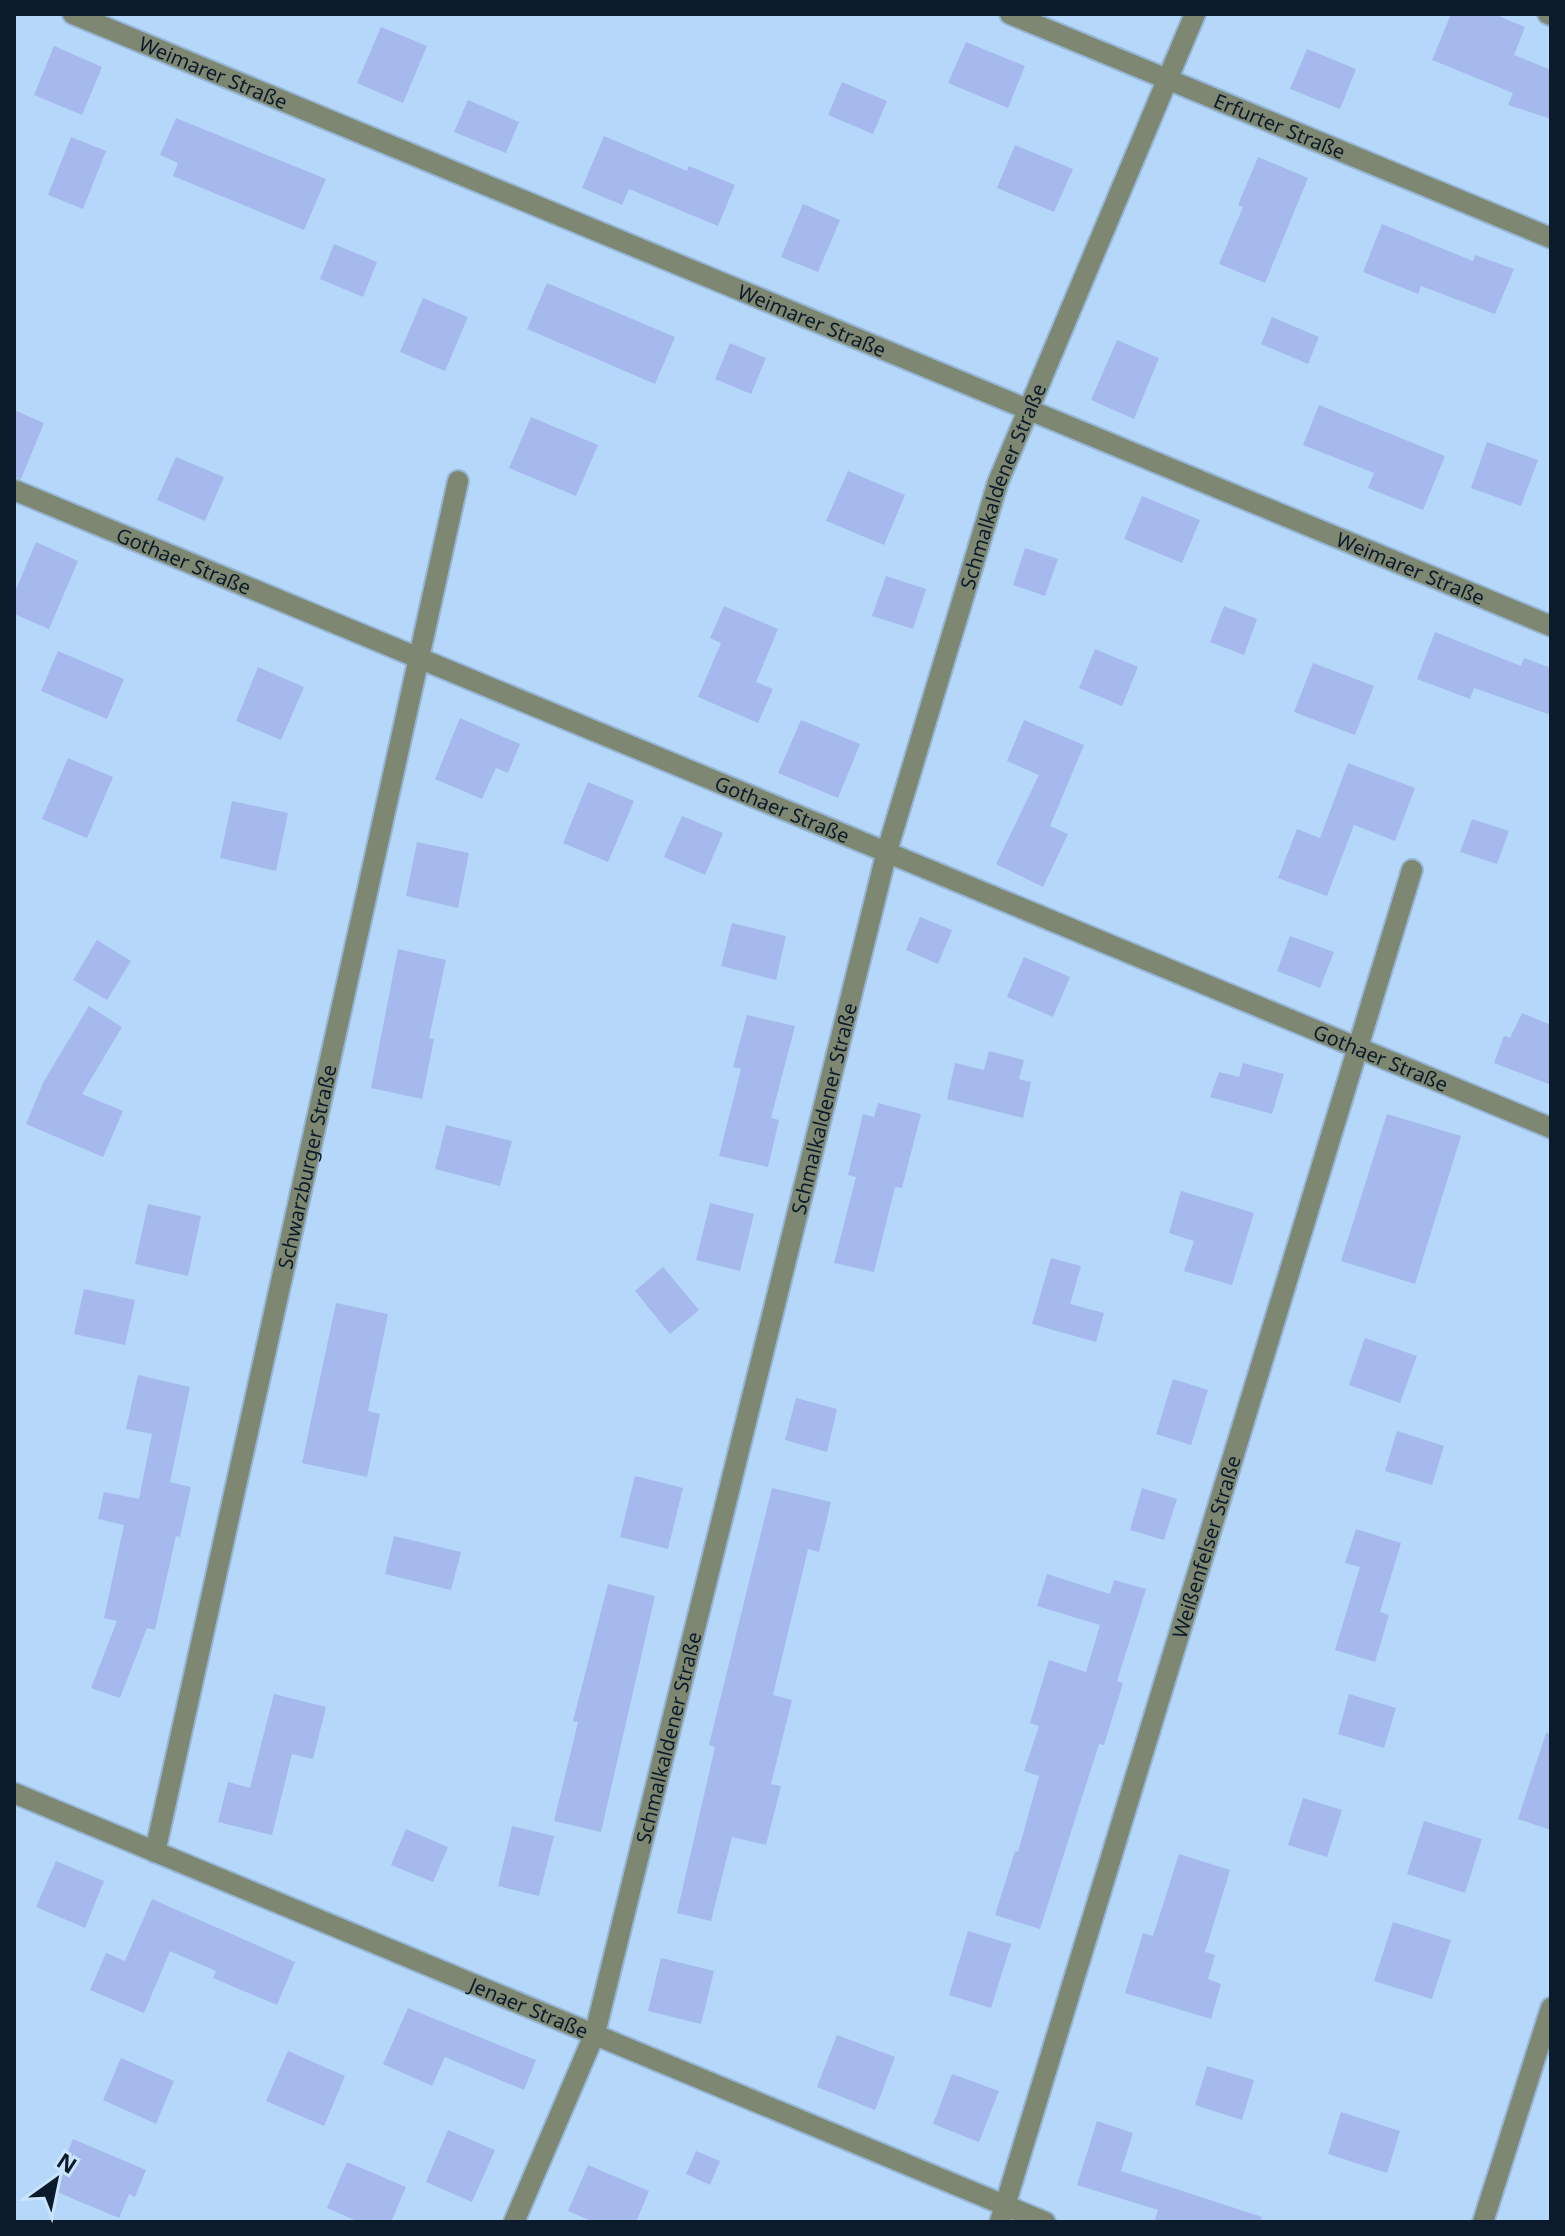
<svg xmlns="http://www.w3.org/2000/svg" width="1565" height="2236" font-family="'Noto Sans',sans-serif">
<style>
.building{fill:#a5b9ec}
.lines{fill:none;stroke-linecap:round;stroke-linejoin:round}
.minor-casing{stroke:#96b6d5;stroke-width:24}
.minor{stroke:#7e8772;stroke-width:20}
.labels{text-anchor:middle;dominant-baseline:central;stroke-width:6;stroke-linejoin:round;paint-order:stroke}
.street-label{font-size:20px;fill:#0b1b2b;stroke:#cae4fe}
</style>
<rect width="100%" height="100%" fill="#b5d8fa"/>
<g class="building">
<path d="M1451 14H1494L1525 27 1514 55 1551 70V119L1508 105 1513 93 1432 60Z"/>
<path d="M381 27 427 46 403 103 357 83Z"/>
<path d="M966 42 1025 66 1008 108 948 83Z"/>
<path d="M54 46 102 67 82 115 34 95Z"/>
<path d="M1307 49 1356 69 1340 109 1290 89Z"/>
<path d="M842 82 887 101 873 134 828 115Z"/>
<path d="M468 100 519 122 506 153 454 132Z"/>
<path d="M176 118 326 179 304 230 173 176 178 163 160 155Z"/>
<path d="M604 136 687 171 689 166 735 185 718 226 629 189 622 205 582 188Z"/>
<path d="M71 137 106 151 83 209 48 195Z"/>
<path d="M1015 145 1073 169 1054 212 997 188Z"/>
<path d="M1258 157 1308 178 1265 283 1219 264 1243 207 1238 205Z"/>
<path d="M803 204 840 220 818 272 781 257Z"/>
<path d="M1382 224 1473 261 1475 255 1514 269 1495 314 1421 286 1418 294 1363 272Z"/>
<path d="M334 244 377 262 363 297 320 279Z"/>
<path d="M547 283 675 337 655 384 527 329Z"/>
<path d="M423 298 468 317 445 371 400 352Z"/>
<path d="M1272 317 1319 337 1308 364 1261 344Z"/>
<path d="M1117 340 1159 358 1134 419 1091 400Z"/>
<path d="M730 343 766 358 751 394 715 379Z"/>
<path d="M1319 405 1445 456 1423 510 1368 488 1374 473 1303 445Z"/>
<path d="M14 410 44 423 21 479 14 477Z"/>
<path d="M531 417 598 445 576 496 509 468Z"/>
<path d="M1487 442 1538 460 1521 506 1471 488Z"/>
<path d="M176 457 224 477 205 521 157 500Z"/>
<path d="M848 471 905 495 884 545 826 521Z"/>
<path d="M1142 496 1200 520 1182 563 1124 539Z"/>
<path d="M36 542 78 561 49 629 14 614V594Z"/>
<path d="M1025 548 1058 559 1045 596 1013 585Z"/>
<path d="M886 576 926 589 913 629 872 616Z"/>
<path d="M724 606 778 629 756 682 773 689 758 723 698 697 721 643 710 638Z"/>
<path d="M1224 606 1257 619 1244 655 1210 642Z"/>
<path d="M1435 632 1521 666 1524 658 1551 668V715L1474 688 1470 699 1417 679Z"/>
<path d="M1095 649 1138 667 1122 706 1079 688Z"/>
<path d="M58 651 124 679 107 719 41 691Z"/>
<path d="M1313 663 1374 686 1355 735 1294 712Z"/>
<path d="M258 667 304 687 281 740 236 721Z"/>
<path d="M460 718 520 744 508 773 496 768 482 799 435 779Z"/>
<path d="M801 720 860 744 838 798 778 773Z"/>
<path d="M1024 720 1084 745 1050 826 1068 834 1043 887 996 864 1039 775 1007 761Z"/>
<path d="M68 758 113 777 87 838 42 819Z"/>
<path d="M1348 763 1415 788 1395 841 1354 825 1327 896 1278 878 1297 829 1320 838Z"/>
<path d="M588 782 634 801 608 862 563 843Z"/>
<path d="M232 801 288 813 276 871 220 858Z"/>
<path d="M682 816 723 833 705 875 664 857Z"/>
<path d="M1472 819 1509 831 1497 864 1460 852Z"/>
<path d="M417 842 469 853 458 908 406 896Z"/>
<path d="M920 917 952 930 938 964 906 950Z"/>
<path d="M732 923 786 936 776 980 721 966Z"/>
<path d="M1290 936 1334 952 1320 988 1277 971Z"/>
<path d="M97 940 131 961 107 1000 73 980Z"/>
<path d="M398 949 446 960 429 1038 434 1039 422 1099 371 1088Z"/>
<path d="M1024 957 1070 977 1053 1017 1007 997Z"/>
<path d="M89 1006 122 1027 82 1094 123 1111 103 1157 26 1124 44 1081Z"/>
<path d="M1522 1013 1551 1025V1085L1494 1063 1504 1036 1510 1038Z"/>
<path d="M747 1015 795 1026 771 1118 779 1120 768 1167 719 1156 741 1069 733 1067Z"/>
<path d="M989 1051 1024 1060 1019 1079 1031 1082 1023 1118 947 1099 955 1063 984 1070Z"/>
<path d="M1243 1063 1284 1074 1272 1114 1210 1097 1219 1072 1239 1077Z"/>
<path d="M878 1103 921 1114 902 1188 895 1187 874 1272 834 1263 856 1177 848 1175 863 1114 874 1117Z"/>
<path d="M1387 1114 1461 1136 1415 1284 1341 1261Z"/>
<path d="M446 1125 512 1141 500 1186 435 1169Z"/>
<path d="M1181 1191 1254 1213 1232 1285 1184 1271 1194 1241 1169 1233Z"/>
<path d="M710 1203 754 1214 740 1271 696 1260Z"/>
<path d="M148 1204 201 1216 188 1276 135 1264Z"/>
<path d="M1051 1258 1081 1266 1070 1304 1104 1313 1096 1342 1032 1324Z"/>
<path d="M663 1267 699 1310 670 1334 635 1291Z"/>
<path d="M84 1289 135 1300 125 1345 74 1334Z"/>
<path d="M336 1303 388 1314 368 1411 380 1414 367 1477 302 1463Z"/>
<path d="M1365 1338 1417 1356 1400 1403 1349 1385Z"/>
<path d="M138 1375 190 1387 170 1482 191 1487 180 1537 176 1536 155 1630 147 1628 120 1698 91 1688 117 1621 104 1618 124 1525 98 1519 104 1492 139 1499 152 1434 126 1429Z"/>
<path d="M1173 1379 1208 1390 1191 1445 1156 1434Z"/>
<path d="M796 1398 837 1409 827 1452 785 1440Z"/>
<path d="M1397 1431 1444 1446 1432 1485 1385 1471Z"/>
<path d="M635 1476 683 1488 668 1549 620 1537Z"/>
<path d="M772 1488 831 1502 819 1552 808 1549 773 1695 792 1700 771 1784 781 1786 766 1845 732 1837 711 1921 677 1913 715 1747 709 1745Z"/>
<path d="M1142 1488 1177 1499 1164 1540 1130 1530Z"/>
<path d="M1356 1529 1401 1543 1380 1612 1389 1615 1375 1662 1335 1650 1360 1567 1345 1563Z"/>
<path d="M394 1536 461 1552 451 1590 385 1574Z"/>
<path d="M1047 1574 1110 1594 1114 1580 1146 1589 1117 1681 1123 1683 1104 1745 1099 1744 1040 1929 995 1915 1015 1851 1018 1852 1039 1776 1024 1771 1039 1726 1030 1723 1049 1660 1086 1672 1100 1625 1037 1606Z"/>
<path d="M608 1584 655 1596 601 1832 554 1821 578 1722 573 1721Z"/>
<path d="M274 1694 326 1707 313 1759 292 1754 272 1835 218 1822 228 1782 250 1788Z"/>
<path d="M1349 1694 1396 1708 1384 1748 1338 1734Z"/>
<path d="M1546 1733 1551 1734V1830L1518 1819Z"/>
<path d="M1303 1798 1342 1810 1327 1857 1288 1845Z"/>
<path d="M1424 1821 1482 1839 1465 1893 1407 1874Z"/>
<path d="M512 1826 554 1836 539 1896 498 1886Z"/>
<path d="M406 1829 448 1847 433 1882 391 1865Z"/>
<path d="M1179 1854 1230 1870 1205 1952 1215 1955 1208 1979 1221 1984 1211 2019 1125 1993 1143 1933 1153 1936Z"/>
<path d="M56 1861 104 1881 85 1928 36 1907Z"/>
<path d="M152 1899 295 1962 277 2005 213 1978 216 1971 170 1951 144 2013 90 1990 106 1953 125 1961Z"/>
<path d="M1393 1922 1451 1940 1432 1999 1374 1981Z"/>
<path d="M968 1931 1011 1944 991 2008 949 1995Z"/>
<path d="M661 1958 714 1971 701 2024 648 2011Z"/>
<path d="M408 2008 536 2060 524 2090 445 2057 432 2086 383 2064Z"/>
<path d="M837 2035 895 2057 875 2110 817 2087Z"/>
<path d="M288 2051 345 2076 324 2126 266 2101Z"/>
<path d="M121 2058 174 2081 156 2124 103 2100Z"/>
<path d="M1207 2066 1254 2080 1242 2120 1195 2105Z"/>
<path d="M952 2074 999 2091 979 2142 933 2124Z"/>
<path d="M1341 2112 1400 2131 1387 2173 1328 2154Z"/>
<path d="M1097 2121 1133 2133 1121 2171 1262 2217 1261 2222H1154L1158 2210 1077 2185Z"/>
<path d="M448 2130 495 2150 472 2202 426 2182Z"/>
<path d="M73 2139 146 2170 135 2197 129 2194 119 2218 52 2190Z"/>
<path d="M696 2151 720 2161 710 2185 686 2174Z"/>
<path d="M347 2162 406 2187 391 2222H359L327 2208Z"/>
<path d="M588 2165 649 2191 636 2222H594L568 2211Z"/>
</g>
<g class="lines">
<g class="minor-casing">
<g id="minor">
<path id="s1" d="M73 14 1551 626"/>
<path id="s2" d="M1010 14 1551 238"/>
<path d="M1548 14 1551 15"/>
<path id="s3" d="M14 490 1551 1128"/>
<path id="s4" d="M14 1793 1045 2222"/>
<path id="s5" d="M155 1852 458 481"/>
<path id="s6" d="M514 2222 595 2033 887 851 998 482 1195 14"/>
<path id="s7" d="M1000 2222 1412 870"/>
<path d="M1483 2222 1551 2008"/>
</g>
</g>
<use href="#minor" class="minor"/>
</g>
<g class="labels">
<g class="street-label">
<text stroke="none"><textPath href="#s1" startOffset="152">Weimarer Straße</textPath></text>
<text stroke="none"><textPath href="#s2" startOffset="292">Erfurter Straße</textPath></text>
<text stroke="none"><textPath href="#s1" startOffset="800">Weimarer Straße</textPath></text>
<text stroke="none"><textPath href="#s6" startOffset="1806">Schmalkaldener Straße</textPath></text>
<text stroke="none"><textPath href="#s3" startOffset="184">Gothaer Straße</textPath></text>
<text stroke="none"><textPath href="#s1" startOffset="1448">Weimarer Straße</textPath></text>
<text stroke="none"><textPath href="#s3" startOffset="832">Gothaer Straße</textPath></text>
<text stroke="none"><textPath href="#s3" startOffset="1480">Gothaer Straße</textPath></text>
<text stroke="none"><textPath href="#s6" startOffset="1158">Schmalkaldener Straße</textPath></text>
<text stroke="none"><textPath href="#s5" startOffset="702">Schwarzburger Straße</textPath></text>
<text stroke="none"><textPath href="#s7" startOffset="706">Weißenfelser Straße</textPath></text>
<text stroke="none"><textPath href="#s6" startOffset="510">Schmalkaldener Straße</textPath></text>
<text stroke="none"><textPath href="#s4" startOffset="558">Jenaer Straße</textPath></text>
</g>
</g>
<rect width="1565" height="2236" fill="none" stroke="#0b1b2b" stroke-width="32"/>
<g transform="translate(56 2180) rotate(33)" stroke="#cae4fe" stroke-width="6" paint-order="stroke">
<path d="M0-6L14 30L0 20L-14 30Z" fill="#0b1b2b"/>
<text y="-12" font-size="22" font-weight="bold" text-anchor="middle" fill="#0b1b2b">N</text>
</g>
</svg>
